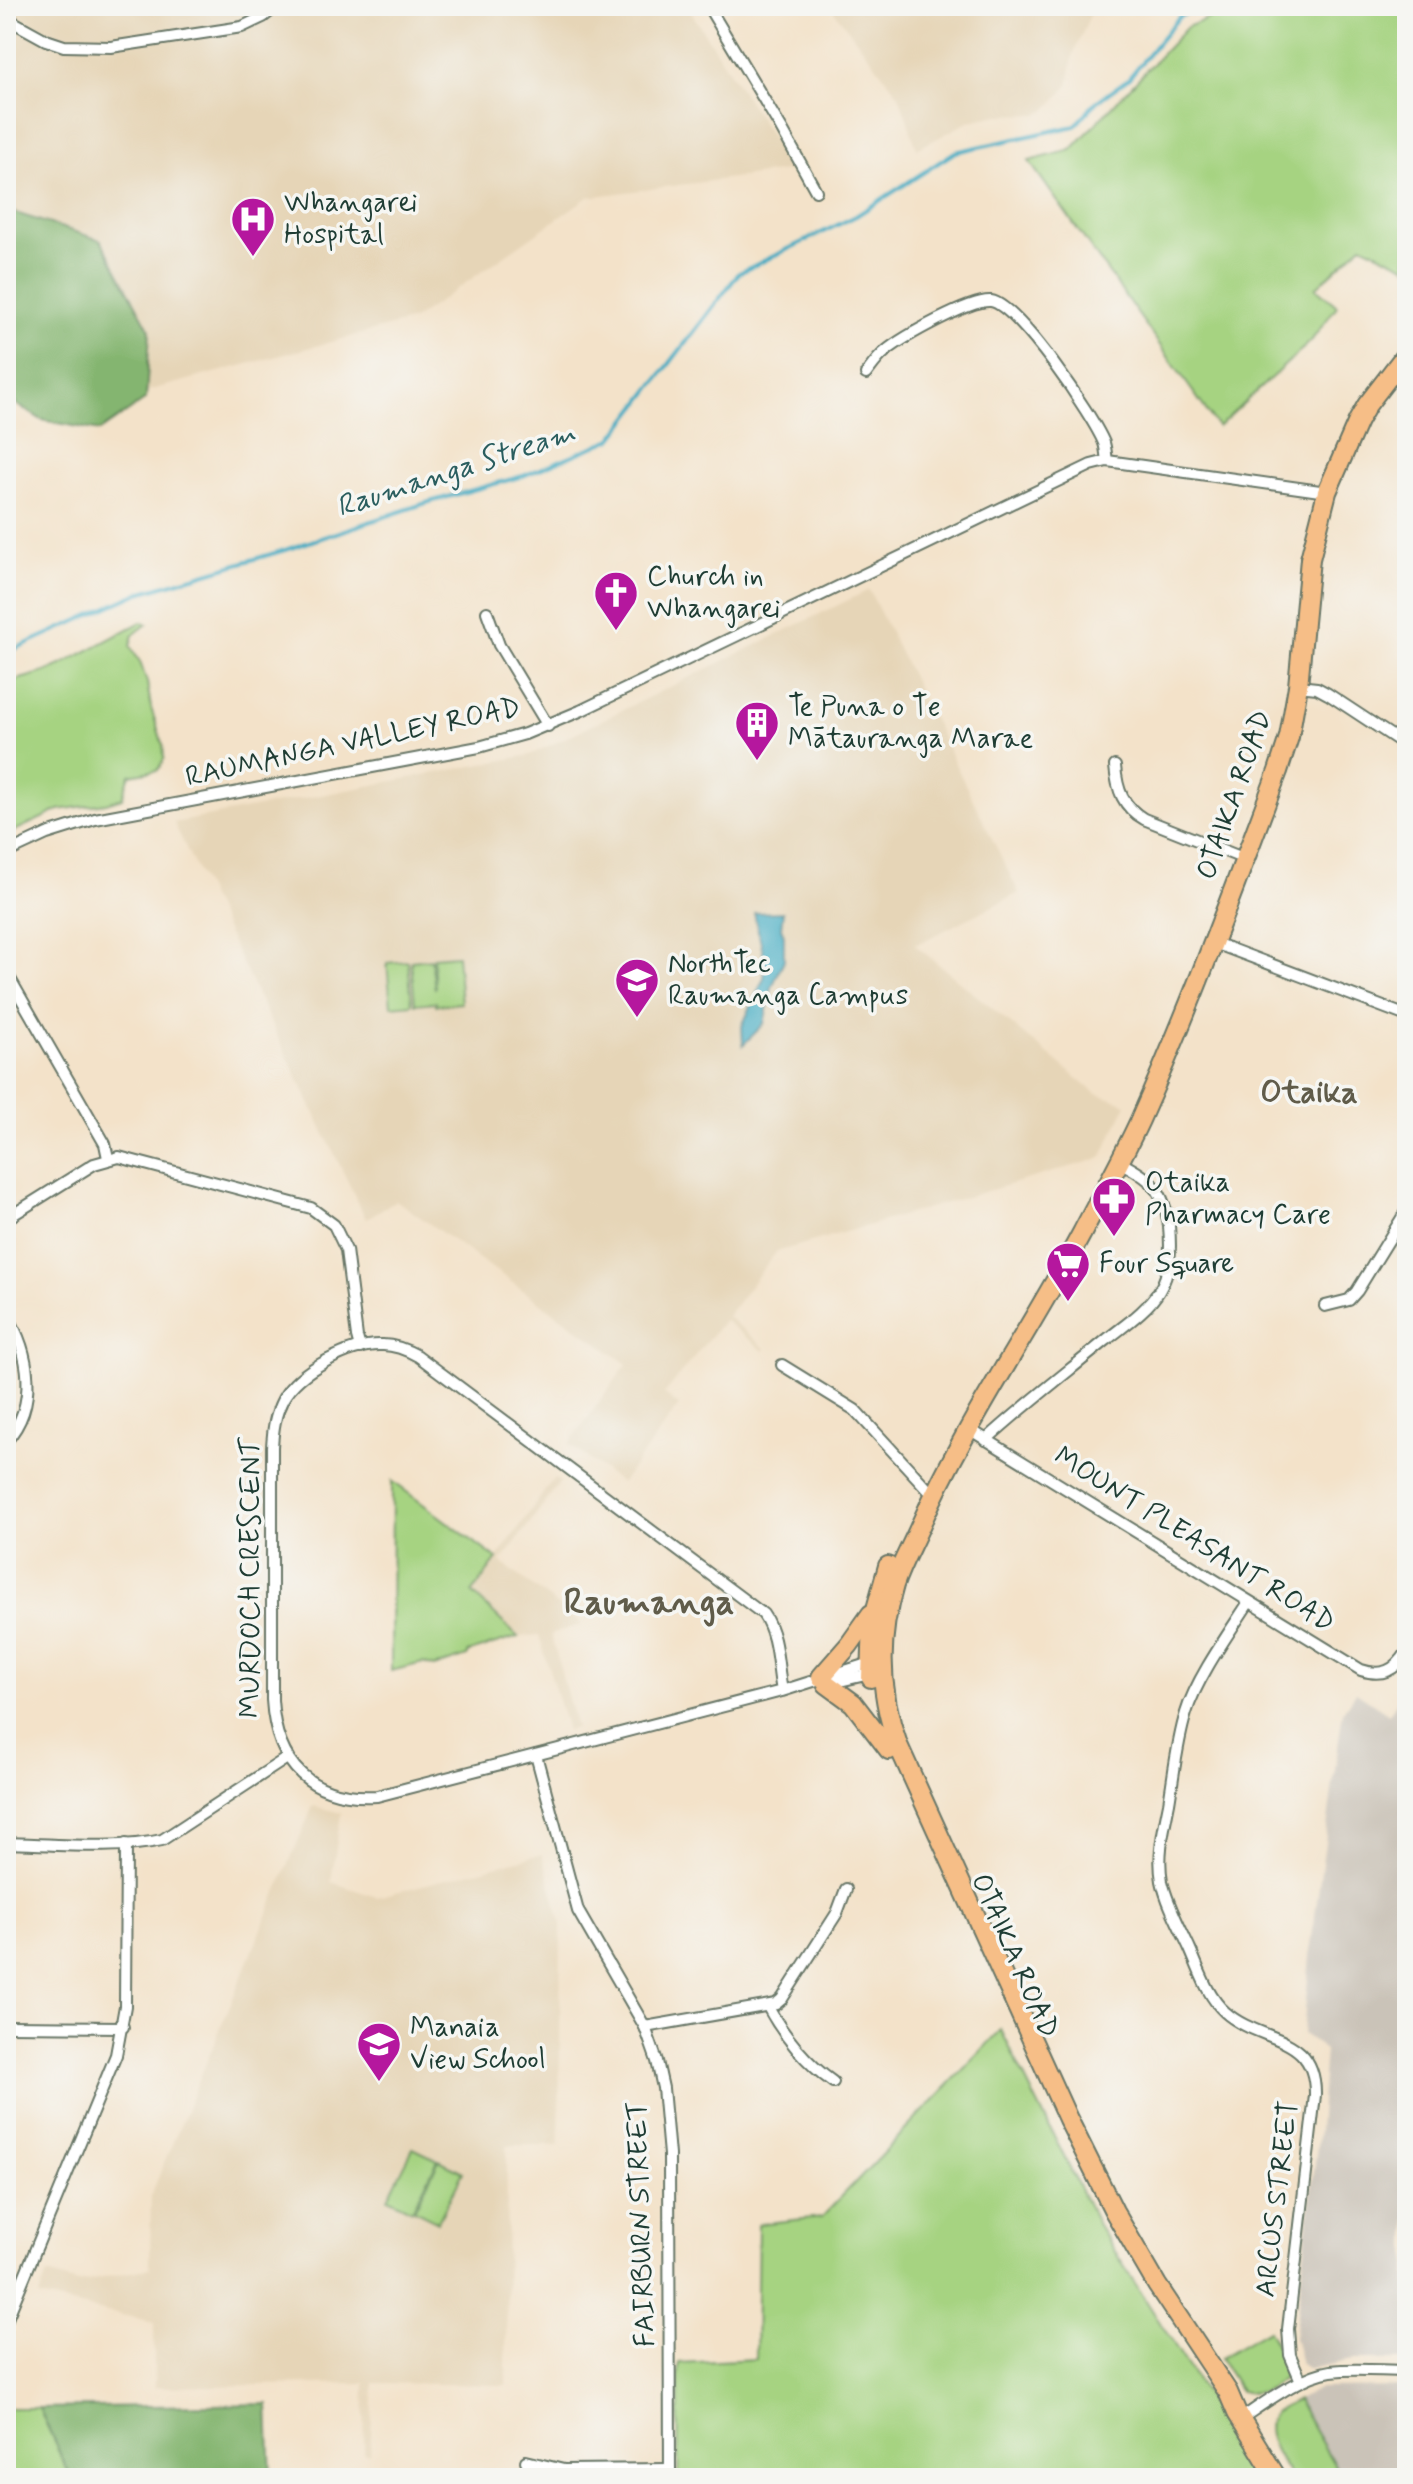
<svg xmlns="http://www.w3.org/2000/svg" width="1413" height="2484" font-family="Mynerve,sans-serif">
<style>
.built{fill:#e6d5b7}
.industrial{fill:#cac3b8}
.green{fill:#a6d381;stroke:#62885a;stroke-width:2}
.forest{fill:#84b56f;stroke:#527952;stroke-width:2}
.water{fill:#42abc2;stroke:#30747b;stroke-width:2}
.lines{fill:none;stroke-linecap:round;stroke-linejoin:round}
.stream{stroke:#42abc2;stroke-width:4}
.street-casing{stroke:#697768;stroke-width:14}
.highway-casing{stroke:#697768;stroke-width:22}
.street{stroke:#fff;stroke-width:10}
.highway{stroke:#f6be87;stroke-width:18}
.labels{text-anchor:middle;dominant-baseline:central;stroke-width:7;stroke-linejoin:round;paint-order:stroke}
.poi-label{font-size:28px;fill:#1f3d34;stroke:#f6f6f2;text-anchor:start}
.street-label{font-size:28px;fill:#1f3d34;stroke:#f6f6f2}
.water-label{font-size:30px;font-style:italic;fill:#2a5e5f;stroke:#f6f6f2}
.quarter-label{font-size:32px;font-weight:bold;fill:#605c4a;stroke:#f6f6f2}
.district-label{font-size:36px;font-weight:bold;fill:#605c4a;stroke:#f6f6f2}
</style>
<rect width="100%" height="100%" fill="#f6f6f2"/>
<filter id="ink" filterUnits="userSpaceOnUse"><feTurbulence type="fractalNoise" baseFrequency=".0125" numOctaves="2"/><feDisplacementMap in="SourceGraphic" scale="16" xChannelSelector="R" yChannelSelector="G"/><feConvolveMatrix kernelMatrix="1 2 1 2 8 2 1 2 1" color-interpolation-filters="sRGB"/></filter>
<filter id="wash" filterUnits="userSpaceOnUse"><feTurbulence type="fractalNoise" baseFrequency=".006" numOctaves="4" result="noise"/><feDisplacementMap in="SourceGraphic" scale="32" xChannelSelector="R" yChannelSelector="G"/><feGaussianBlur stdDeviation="1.8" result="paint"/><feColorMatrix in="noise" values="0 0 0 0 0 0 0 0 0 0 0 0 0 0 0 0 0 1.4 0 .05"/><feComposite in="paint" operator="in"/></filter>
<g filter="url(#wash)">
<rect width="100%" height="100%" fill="#f3e2c9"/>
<g class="built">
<path d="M6 6H687L793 170 588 197 413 320 128 396 6 375Z"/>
<path d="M830 6H1094L1073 55 1068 86 1045 111 1038 114 998 115 970 121 917 149 899 95Z"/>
<path d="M869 590 1019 893 915 945 1095 1093 1127 1104 1101 1158 776 1252 727 1316 766 1349 764 1351 724 1320 664 1394 679 1406 621 1483 569 1444 627 1364 396 1200 366 1219 174 823 530 755Z"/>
<path d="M554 1478 560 1482 501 1562 582 1624 551 1634 576 1728 567 1730 539 1635 518 1637 472 1593Z"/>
<path d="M313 1806 341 1813 331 1882 377 1897 542 1854 561 1922 559 2145H507L506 2385 374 2383 370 2453 364 2454 365 2383 154 2387V2322L39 2297 47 2274 78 2283 150 2268 151 2195Z"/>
</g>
<g class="industrial">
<path d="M1407 1684V2360H1353L1308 2369 1301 2364 1294 2338 1319 2130 1325 2050 1303 2034 1311 1945 1343 1711 1356 1692 1389 1714Z"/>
<path d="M1407 2387V2478H1342L1297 2400 1320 2388Z"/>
</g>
<g class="green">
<path d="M1238 6H1407V267L1362 245 1316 288 1337 306 1311 341 1218 427 1029 161 1071 150 1187 27Z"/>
<path d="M141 622 147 624 133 635 130 646 140 662 147 682 151 708 163 745 164 759 158 770 130 775 122 798 106 803 59 810 6 835V683L45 672 61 665Z"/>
<path d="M457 955 461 1003 436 1005V1002L415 1004 411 961 431 959 435 989 433 957Z"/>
<path d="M408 961 412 1004 391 1006 387 963Z"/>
<path d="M392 1481 497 1559 472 1593 518 1637 467 1653V1656L434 1667 423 1663 391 1671Z"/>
<path d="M1001 2030 1098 2225 1259 2478H678L679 2363 756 2359 758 2224 822 2217Z"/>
<path d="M413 2148 438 2160 412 2210 388 2198Z"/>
<path d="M439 2160 463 2172 438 2222 414 2210Z"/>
<path d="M1268 2330 1282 2356 1284 2378C1267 2391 1261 2396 1240 2391L1220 2358Z"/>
<path d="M1297 2400 1342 2478H1291C1282 2462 1257 2431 1274 2413 1280 2408 1290 2404 1297 2400Z"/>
<path d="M6 2408H39L71 2478H6Z"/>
</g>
<g class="forest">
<path d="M6 210 101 240 150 330 146 399 100 431 42 420 6 398Z"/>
<path d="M268 2404 271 2478H71L39 2408Z"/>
</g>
<path class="water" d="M783 912 781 928 784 935V960L772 987 764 1024 743 1045 742 1026 764 978 765 961 754 913Z"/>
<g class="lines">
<path class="stream" d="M6 653 139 593 285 550 426 503 523 476 612 439 739 273 856 216 955 152 1075 126 1096 102 1128 79 1179 17 1205 6"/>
</g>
</g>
<g filter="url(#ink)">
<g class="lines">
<g class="street-casing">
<g id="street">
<path d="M708 6 781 128 816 191"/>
<path d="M6 18 46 40 64 46 111 47 242 27 263 17 277 6"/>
<path d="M866 374C872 366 878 357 886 351 903 337 971 299 991 301 1018 305 1093 416 1104 443 1106 449 1106 456 1107 461"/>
<path d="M487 612 499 645 548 726"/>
<path d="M1298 686 1317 688 1328 694 1407 746"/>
<path d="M1115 766C1117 790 1123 807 1144 819L1245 859"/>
<path d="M6 853 47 834 95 819 479 747 525 734 580 711 1091 465 1107 461 1122 463 1327 492"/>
<path d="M1212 942 1407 1016"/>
<path d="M6 972 105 1144 108 1158"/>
<path d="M6 1219 94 1164 119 1157 311 1208 334 1225 346 1250 357 1337 360 1348"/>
<path d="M1325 1306 1349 1300 1357 1291 1407 1210"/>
<path d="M6 1314C30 1352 39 1405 6 1441"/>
<path d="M782 1365 855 1410 933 1495"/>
<path d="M969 1429 1361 1670C1382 1677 1395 1671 1407 1652"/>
<path d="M986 1440C1024 1405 1065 1374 1105 1341 1123 1326 1146 1312 1159 1291 1171 1272 1171 1248 1169 1226 1164 1189 1151 1178 1119 1162"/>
<path d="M1249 1602C1229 1633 1196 1679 1186 1713 1177 1742 1174 1773 1169 1803 1164 1828 1157 1855 1162 1881 1167 1904 1180 1927 1190 1949 1199 1969 1207 1996 1225 2012 1261 2044 1316 2032 1315 2095L1288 2329 1290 2355 1301 2381"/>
<path d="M827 1684 874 1673"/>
<path d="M782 1691C777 1666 778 1635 763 1614L418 1356C407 1350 395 1345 383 1345 351 1343 298 1371 283 1399 275 1414 273 1429 272 1447V1700C276 1765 311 1800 377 1796L782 1691 864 1665 876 1667"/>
<path d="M536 1755 578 1911 645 2027 657 2061 663 2088 669 2155 670 2478"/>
<path d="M6 1843C53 1844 118 1850 162 1840L287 1758"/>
<path d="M768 2007C783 2035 807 2064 833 2082"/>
<path d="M6 2026 123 2027"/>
<path d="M645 2027 776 2004 782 1999 837 1913 846 1889"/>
<path d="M6 2321 116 2055 125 2006 126 1844"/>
<path d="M1242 2418C1266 2402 1302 2375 1331 2371 1355 2368 1382 2371 1407 2371"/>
<path d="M526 2461 564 2470 670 2469"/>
</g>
</g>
<g class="highway-casing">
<g id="highway">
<path d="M821 1677 849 1645 871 1614"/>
<path d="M871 1678 873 1620 888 1566"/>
<path d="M827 1684 853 1703 889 1750"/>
<path d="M1277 2478 1237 2413 1228 2392 1157 2285 1114 2211 1068 2119 898 1745C879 1693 878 1638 894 1585 901 1564 912 1545 921 1524 965 1423 1030 1331 1082 1233 1101 1196 1122 1159 1140 1120 1191 1006 1234 888 1278 771L1289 737 1298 686 1310 559 1327 492 1358 421 1367 405 1407 353"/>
</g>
</g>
<use href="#street" class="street"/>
<use href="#highway" class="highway"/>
</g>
</g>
<defs>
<g id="hospital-pin" transform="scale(2.3)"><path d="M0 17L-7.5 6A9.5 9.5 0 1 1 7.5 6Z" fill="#b5179e" stroke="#f6f6f2"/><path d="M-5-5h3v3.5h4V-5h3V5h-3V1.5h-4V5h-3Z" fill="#fff"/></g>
<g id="church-pin" transform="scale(2.3)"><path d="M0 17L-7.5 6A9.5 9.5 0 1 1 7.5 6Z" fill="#b5179e" stroke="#f6f6f2"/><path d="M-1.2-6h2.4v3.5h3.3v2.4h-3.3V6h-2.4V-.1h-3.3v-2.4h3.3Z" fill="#fff"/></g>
<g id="building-pin" transform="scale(2.3)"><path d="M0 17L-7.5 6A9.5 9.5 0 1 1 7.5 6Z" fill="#b5179e" stroke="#f6f6f2"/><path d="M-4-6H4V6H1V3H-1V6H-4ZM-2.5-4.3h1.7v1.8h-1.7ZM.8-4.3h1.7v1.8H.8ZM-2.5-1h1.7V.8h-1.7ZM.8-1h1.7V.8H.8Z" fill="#fff"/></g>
<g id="university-pin" transform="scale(2.3)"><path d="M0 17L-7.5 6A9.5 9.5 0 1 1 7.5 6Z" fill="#b5179e" stroke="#f6f6f2"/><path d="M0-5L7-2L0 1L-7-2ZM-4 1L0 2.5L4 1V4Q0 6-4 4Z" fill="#fff"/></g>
<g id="pharmacy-pin" transform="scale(2.3)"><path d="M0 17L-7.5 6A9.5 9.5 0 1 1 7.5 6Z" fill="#b5179e" stroke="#f6f6f2"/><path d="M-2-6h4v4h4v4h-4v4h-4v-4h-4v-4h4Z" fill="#fff"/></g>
<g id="supermarket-pin" transform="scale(2.3)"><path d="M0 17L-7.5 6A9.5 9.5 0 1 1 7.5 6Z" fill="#b5179e" stroke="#f6f6f2"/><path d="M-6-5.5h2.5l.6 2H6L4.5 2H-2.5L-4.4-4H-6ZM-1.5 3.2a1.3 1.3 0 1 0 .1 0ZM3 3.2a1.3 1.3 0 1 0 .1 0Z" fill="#fff"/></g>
<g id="school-pin" transform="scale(2.3)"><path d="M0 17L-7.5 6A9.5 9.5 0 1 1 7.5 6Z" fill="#b5179e" stroke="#f6f6f2"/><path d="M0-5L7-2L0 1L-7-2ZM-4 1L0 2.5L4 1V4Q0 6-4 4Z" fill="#fff"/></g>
</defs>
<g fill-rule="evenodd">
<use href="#hospital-pin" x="253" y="219"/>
<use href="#church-pin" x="616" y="593"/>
<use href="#building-pin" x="757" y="723"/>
<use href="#university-pin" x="637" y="980"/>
<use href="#pharmacy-pin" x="1114" y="1199"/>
<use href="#supermarket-pin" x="1068" y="1264"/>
<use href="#school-pin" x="379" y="2044"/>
</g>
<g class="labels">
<g class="poi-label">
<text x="284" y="203">Whangarei<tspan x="284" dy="32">Hospital</tspan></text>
<text x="647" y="577">Church in<tspan x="647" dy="32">Whangarei</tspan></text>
<text x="788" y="707">Te Puna o Te<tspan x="788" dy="32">Mātauranga Marae</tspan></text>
<text x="668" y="964">NorthTec<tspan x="668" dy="32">Raumanga Campus</tspan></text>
<text x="1145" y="1183">Otaika<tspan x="1145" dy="32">Pharmacy Care</tspan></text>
<text x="1099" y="1264">Four Square</text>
<text x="410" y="2028">Manaia<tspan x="410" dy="32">View School</tspan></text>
</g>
<g class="street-label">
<text transform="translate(353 743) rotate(-12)">RAUMANGA VALLEY ROAD</text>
<text transform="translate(1235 795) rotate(-71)">OTAIKA ROAD</text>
<text transform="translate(1194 1540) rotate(32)">MOUNT PLEASANT ROAD</text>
<text transform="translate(251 1578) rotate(-90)">MURDOCH CRESCENT</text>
<text transform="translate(1014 1956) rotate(66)">OTAIKA ROAD</text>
<text transform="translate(1278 2199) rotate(-83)">ARCUS STREET</text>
<text transform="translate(642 2224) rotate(-92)">FAIRBURN STREET</text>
</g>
<g class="water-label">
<text transform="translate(456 470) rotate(-18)">Raumanga Stream</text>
</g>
<g class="quarter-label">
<text x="1309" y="1093">Otaika</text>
</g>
<g class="district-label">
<text x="649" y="1603">Raumanga</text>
</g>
</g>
<rect width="1413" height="2484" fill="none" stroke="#f6f6f2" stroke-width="32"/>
</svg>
